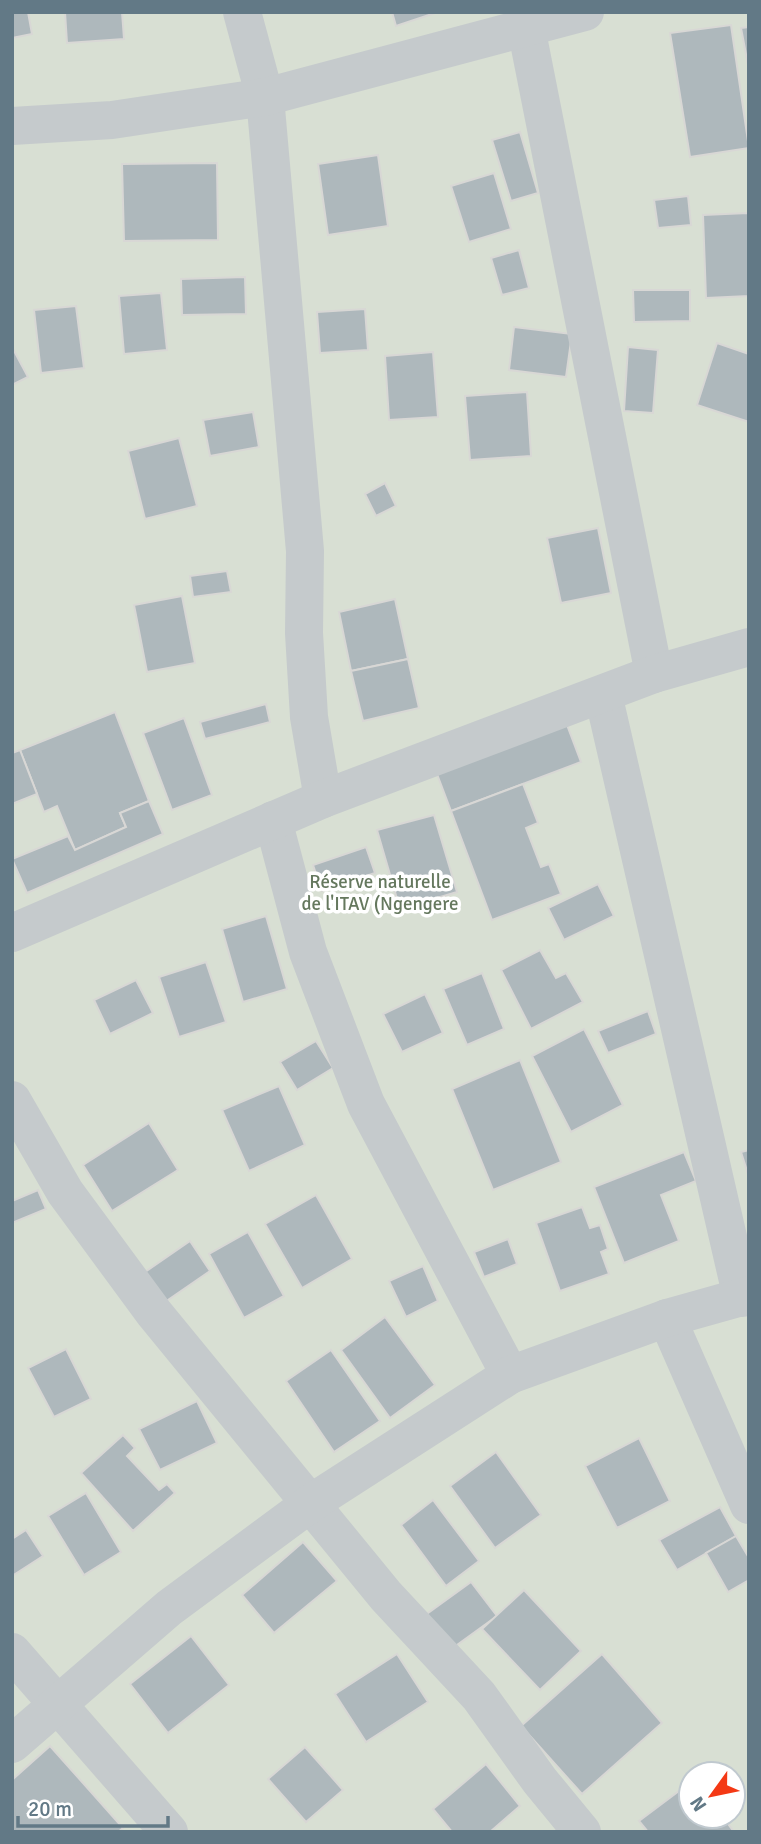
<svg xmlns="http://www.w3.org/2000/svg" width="761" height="1844" font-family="Signika,sans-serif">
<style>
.green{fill:#d8dfd3;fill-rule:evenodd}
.building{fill:#aeb8bc;stroke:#d8d7d5;stroke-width:2}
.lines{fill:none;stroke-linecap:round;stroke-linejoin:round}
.street{stroke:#c5cacc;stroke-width:38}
.labels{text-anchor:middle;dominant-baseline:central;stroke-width:7;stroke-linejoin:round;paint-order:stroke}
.park-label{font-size:19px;fill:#65785e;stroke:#fff}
</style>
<rect width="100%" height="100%" fill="#f6f6f2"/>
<path class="green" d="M12 12H749V1832H12ZM691 1774H733V1816H691Z"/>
<g class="building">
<path d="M12 12H28L32 34 12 38Z"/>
<path d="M65 12H122L124 39 67 43Z"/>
<path d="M392 12H438L396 26Z"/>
<path d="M731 25 749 148 690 157 670 33Z"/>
<path d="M749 27V70L741 28Z"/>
<path d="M520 132 538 193 511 201 492 140Z"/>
<path d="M378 155 388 226 328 235 318 164Z"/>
<path d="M217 163 218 240 124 241 122 164Z"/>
<path d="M494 173 511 229 469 242 451 186Z"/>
<path d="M688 196 691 225 658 228 654 200Z"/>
<path d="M748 213 749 296 706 298 703 215Z"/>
<path d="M519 250 529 288 502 295 491 258Z"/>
<path d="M245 277 246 314 182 315 181 279Z"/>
<path d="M633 290H690V321L634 322Z"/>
<path d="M161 293 167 350 124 354 119 296Z"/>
<path d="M76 306 84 368 41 373 34 310Z"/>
<path d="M365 309 368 350 320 353 317 312Z"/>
<path d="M514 327 572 334 566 377 509 370Z"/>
<path d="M717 343 749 354V422L697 405Z"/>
<path d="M12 347 28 377 12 385Z"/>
<path d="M628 347 658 350 653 413 624 411Z"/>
<path d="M433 352 438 417 389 420 385 356Z"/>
<path d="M527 392 531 456 470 460 465 396Z"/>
<path d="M253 412 259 447 210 456 203 420Z"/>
<path d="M179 438 197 506 145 519 128 451Z"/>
<path d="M385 483 396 506 376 516 365 494Z"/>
<path d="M598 528 611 593 561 603 547 538Z"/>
<path d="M227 571 231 592 193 597 190 576Z"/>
<path d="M182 596 195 663 147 672 134 605Z"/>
<path d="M395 599 408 659 351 671 339 612Z"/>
<path d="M408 659 419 708 363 721 351 671Z"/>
<path d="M266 704 270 722 205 739 200 722Z"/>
<path d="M115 712 149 801 120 813 126 827 75 850 57 806 44 812 20 750Z"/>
<path d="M184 718 212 795 172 810 143 733Z"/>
<path d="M567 725 581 762 451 811 437 774Z"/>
<path d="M20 750 37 794 12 804V753Z"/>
<path d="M523 784 538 823 526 828 541 867 549 864 561 894 492 920 451 811Z"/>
<path d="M149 801 163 834 27 893 12 859 68 836 75 850 126 827 120 813Z"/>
<path d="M434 815 457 892 400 909 377 830Z"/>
<path d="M366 847 375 873 322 891 313 865Z"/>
<path d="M598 884 614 916 564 940 548 908Z"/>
<path d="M266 916 287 989 243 1002 222 929Z"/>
<path d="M540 950 556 978 566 973 583 1002 531 1029 501 970Z"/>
<path d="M206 962 226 1022 179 1037 159 977Z"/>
<path d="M482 973 504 1029 467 1045 443 989Z"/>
<path d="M136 980 153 1013 110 1034 94 1000Z"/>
<path d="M425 994 443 1033 402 1052 383 1014Z"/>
<path d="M648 1011 656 1034 608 1053 598 1031Z"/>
<path d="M584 1029 623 1105 571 1132 532 1056Z"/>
<path d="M316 1041 333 1068 297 1090 280 1062Z"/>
<path d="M520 1060 561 1162 493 1190 452 1089Z"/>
<path d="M279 1086 305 1145 249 1171 222 1110Z"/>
<path d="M149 1123 178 1170 112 1211 83 1165Z"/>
<path d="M749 1150V1174H748L741 1152Z"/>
<path d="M684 1152 696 1181 661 1195 679 1241 624 1263 594 1187Z"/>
<path d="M38 1190 46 1209 12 1223V1201Z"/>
<path d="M316 1195 352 1259 302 1288 265 1224Z"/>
<path d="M582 1207 590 1228 600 1225 608 1249 601 1252 609 1274 560 1291 536 1223Z"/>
<path d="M248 1232 284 1296 244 1318 209 1254Z"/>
<path d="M508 1239 517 1264 484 1277 474 1252Z"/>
<path d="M190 1241 210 1271 165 1302 145 1272Z"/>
<path d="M423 1266 438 1301 406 1317 389 1281Z"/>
<path d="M385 1317 435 1385 390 1418 341 1350Z"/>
<path d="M66 1349 91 1399 54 1417 28 1368Z"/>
<path d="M331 1350 380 1421 334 1452 286 1381Z"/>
<path d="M197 1401 217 1443 160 1470 139 1429Z"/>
<path d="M123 1435 135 1448 127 1456 159 1490 167 1484 175 1493 133 1531 81 1473Z"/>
<path d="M639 1438 670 1501 617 1528 585 1466Z"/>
<path d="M496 1452 541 1515 495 1548 450 1486Z"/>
<path d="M86 1493 121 1552 84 1575 48 1516Z"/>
<path d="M433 1500 479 1561 446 1586 401 1525Z"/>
<path d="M720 1507 736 1536 677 1570 659 1540Z"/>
<path d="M26 1530 43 1556 12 1576V1539Z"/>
<path d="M736 1536 749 1558V1580L728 1592 706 1553Z"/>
<path d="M303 1542 337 1581 274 1633 242 1595Z"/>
<path d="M471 1582 497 1616 450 1650 424 1616Z"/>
<path d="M524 1590 581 1651 540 1690 482 1629Z"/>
<path d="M191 1636 229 1685 168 1733 130 1684Z"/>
<path d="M397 1654 428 1702 366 1742 335 1694Z"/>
<path d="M602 1654 662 1723 582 1794 521 1726Z"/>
<path d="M50 1746 123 1828 118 1832H12V1780Z"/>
<path d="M305 1747 343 1790 306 1822 268 1779Z"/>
<path d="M486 1764 520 1806 490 1832H452L433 1809Z"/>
<path d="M691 1782V1816H722L734 1832H648L639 1821Z"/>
</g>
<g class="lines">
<g class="street">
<path d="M242 12 265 97 305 551 304 633 309 717 323 799"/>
<path d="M523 12 654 674"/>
<path d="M12 126 112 120 265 97 585 12"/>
<path d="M603 694 742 1298"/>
<path d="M273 820 308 952 366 1104 510 1375"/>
<path d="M12 933 323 799 654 674 749 647"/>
<path d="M12 1100 65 1192 154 1313 386 1596 479 1696 540 1781 582 1832"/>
<path d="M667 1318 749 1505"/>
<path d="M12 1652 169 1832"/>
<path d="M12 1744 169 1608 311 1503 510 1375 667 1318 749 1295"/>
</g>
</g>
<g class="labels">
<g class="park-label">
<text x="380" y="882">Réserve naturelle<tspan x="380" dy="22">de l'ITAV (Ngengere</tspan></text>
</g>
</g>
<rect width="761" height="1844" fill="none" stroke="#627986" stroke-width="28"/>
<g transform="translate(712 1795) rotate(237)"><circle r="33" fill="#ffffff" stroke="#c0c9cf" stroke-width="2"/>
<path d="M0-5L12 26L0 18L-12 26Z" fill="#f43915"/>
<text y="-10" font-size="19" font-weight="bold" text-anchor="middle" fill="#627986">N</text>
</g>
<path d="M18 1816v10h150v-10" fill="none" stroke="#627986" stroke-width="3.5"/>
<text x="28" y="1816" font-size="21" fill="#627986" stroke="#ffffff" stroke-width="5" paint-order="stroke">20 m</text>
</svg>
